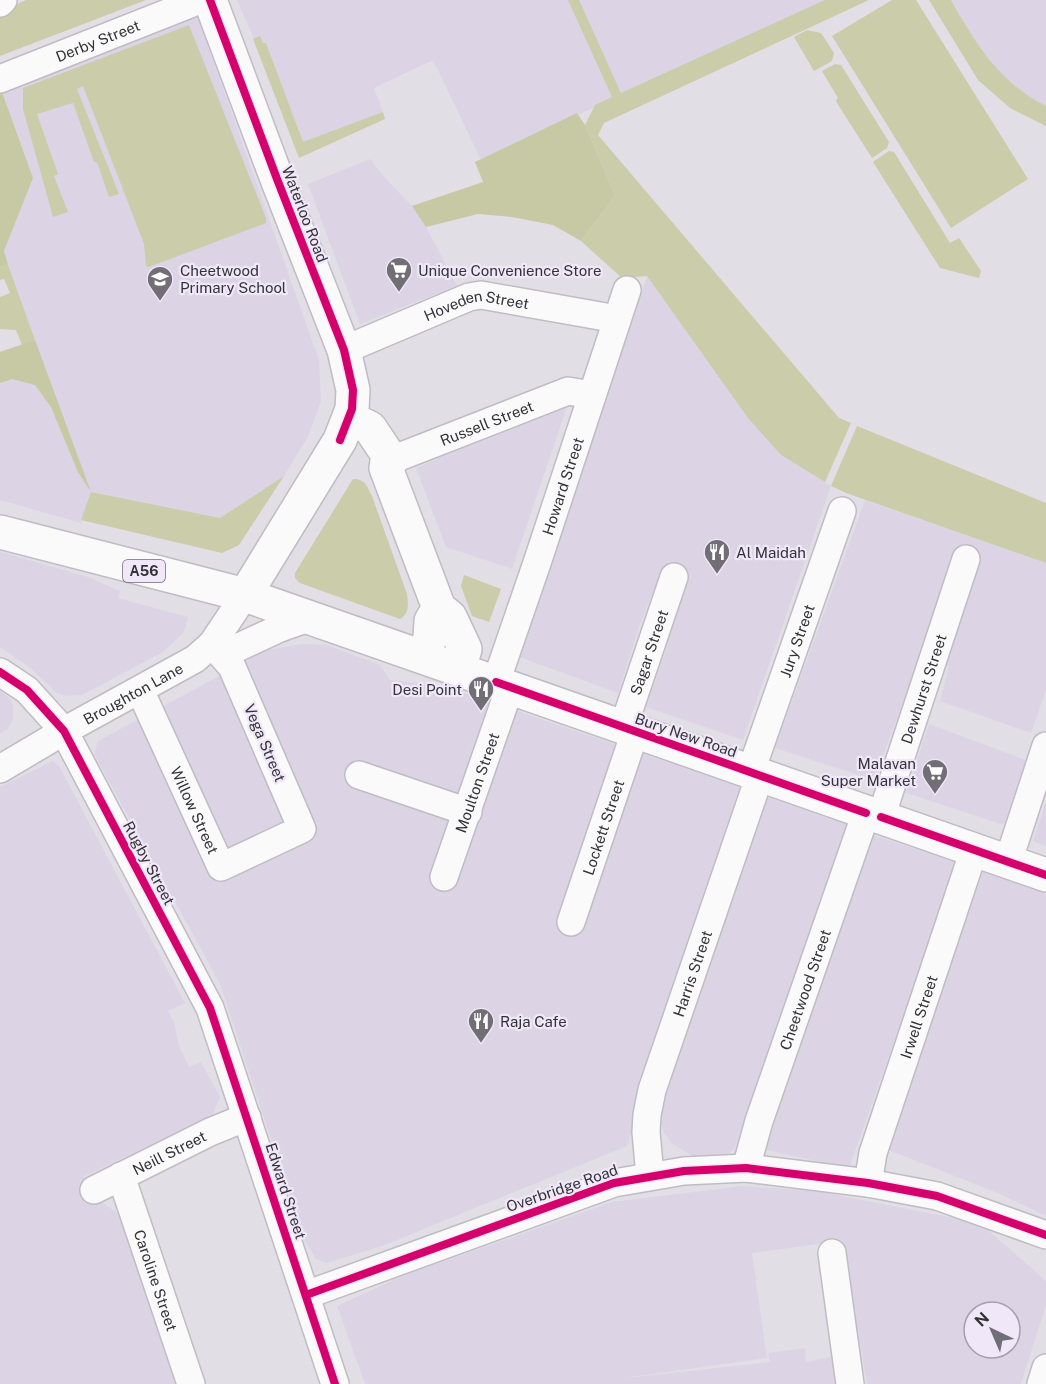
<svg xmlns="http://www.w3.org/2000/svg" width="1046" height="1384" font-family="'Public Sans',sans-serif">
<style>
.built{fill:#dcd4e4;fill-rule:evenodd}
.green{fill:#caccaa}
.forest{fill:#c6c9a3}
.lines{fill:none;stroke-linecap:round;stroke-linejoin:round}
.minor-casing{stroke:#bfbcc3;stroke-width:30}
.major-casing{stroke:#bfbcc3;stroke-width:36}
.highway-casing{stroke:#bfbcc3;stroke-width:36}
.minor{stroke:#fbfafb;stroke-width:27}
.major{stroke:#fbfafb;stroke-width:33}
.highway{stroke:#fbfafb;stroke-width:33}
.cycleway-casing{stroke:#f0e8f8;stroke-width:11}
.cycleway{stroke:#d6006c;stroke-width:8}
.labels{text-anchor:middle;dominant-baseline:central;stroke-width:4.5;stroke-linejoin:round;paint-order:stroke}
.shield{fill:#f0e8f8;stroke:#6c6972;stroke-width:1.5}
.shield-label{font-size:14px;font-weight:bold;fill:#343238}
.street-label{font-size:15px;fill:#343238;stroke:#f0e8f8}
.poi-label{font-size:15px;fill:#343238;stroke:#f0e8f8;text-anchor:start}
</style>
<rect width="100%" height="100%" fill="#e2dee6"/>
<g class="built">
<path d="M237 0H826L481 160 433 60 374 88 383 112 300 145Z"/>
<path d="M951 0H1046V106L1026 96 1000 72 971 36Z"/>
<path d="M196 12 319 360 321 401 308 437 284 476 220 518 91 492 81 523 0 500V352L35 340 4 251 33 178 2 92Z"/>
<path d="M370 159 386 179 412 206 426 227 457 286 360 324 308 184Z"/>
<path d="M647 276 748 417 781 455 831 486 743 740 646 707 669 642 663 640 686 574 663 568 640 624 618 693 519 657Z"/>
<path d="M561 405 567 407 512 569 446 547 416 468Z"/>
<path d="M865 500 1046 563V690L1031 733 940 701 949 666 920 656 874 780 775 748Z"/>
<path d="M0 552 88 577 120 591 118 598 188 617 184 632 163 652 82 695 67 696 57 693 29 667 0 647Z"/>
<path d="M301 644 327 645 380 665 390 680 444 686 743 788 627 1146 385 1245 327 1263 316 1259 304 1239 220 984 94 754 98 741 223 674 242 661 268 650Z"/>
<path d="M0 690 11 700 13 707V719L8 729 0 733Z"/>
<path d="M929 724 1026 760 1004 825 906 793Z"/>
<path d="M53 761 59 766 185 1003 168 1011 174 1022 179 1046 189 1067 201 1062 220 1097 213 1114 83 1177 94 1197 119 1214 175 1384H0V787Z"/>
<path d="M767 797 849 825 734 1150 727 1154 711 1157H694L671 1143 664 1133 660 1120 672 1067Z"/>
<path d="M1046 801V846L1033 841Z"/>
<path d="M873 835 958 863 849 1168 765 1150Z"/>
<path d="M983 872 1046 894V1216L998 1193 886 1149Z"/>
<path d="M742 1186 816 1191 954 1218 987 1229 1046 1281V1305L1021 1384H867L842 1241 752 1253 767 1358 616 1379 770 1362 768 1353 805 1348 806 1362 836 1356 839 1384H365L337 1306 402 1276 612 1202ZM974 1312H1010V1348H974Z"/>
</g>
<g class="green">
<path d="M26 0H146L0 56V12Z"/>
<path d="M568 0H579L621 93 825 0H869L604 123 598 135 839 418 851 423 825 482 781 455 748 418 647 276 622 278 581 241 615 195 585 125 595 105 612 97Z"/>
<path d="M892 0H916L1028 179 951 228 832 36Z"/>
<path d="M929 0H951C975 43 1001 84 1046 106V126L1010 108 978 80Z"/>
<path d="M189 25 266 218V223L149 267 146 266 144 244 83 86 77 89 119 194 109 197 97 162H94L73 103 37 114 58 174 54 176 68 212 53 217 23 109V88Z"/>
<path d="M807 30 821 33 834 53 832 61 814 71 794 37Z"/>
<path d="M260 36 263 43H266L303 142 383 112 385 119 299 158 253 39Z"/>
<path d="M835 64 841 65 889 142 887 148 872 158 837 103 836 100 838 98 822 71Z"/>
<path d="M889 151 894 152 950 243 959 238 981 271 979 278 940 268 873 162Z"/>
<path d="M8 264 35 340 22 345 16 330 0 329V297L10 293 4 279 0 280V267Z"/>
<path d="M857 426 1046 503V563L846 493 831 486Z"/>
<path d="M284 476 239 545 222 553 81 520 91 492 220 518Z"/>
<path d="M353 479C365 479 367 486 372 496L407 594C408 604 410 613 400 619L300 583 295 578V573Z"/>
<path d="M464 575 501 589 489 622 472 616 461 586Z"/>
</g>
<g class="forest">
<path d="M2 92 33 178 4 251 8 264 0 267V93Z"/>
<path d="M577 113 585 125 615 195 581 241 553 225 512 217 478 214 426 227 412 206 483 182 475 162Z"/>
<path d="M35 340 91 492 78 472 51 407 35 385 12 379 0 383V352Z"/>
</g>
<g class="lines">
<g class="minor-casing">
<g id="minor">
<path d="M0 3 3 0"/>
<path id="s1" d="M0 79 190 4 195 0"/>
<path id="s2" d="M344 350 469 297 481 295 617 319"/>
<path id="s3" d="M386 468 399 457 568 391 592 395"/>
<path d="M212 644 237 648 280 628 311 617"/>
<path d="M0 672 27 690 64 731 210 1008 335 1384"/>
<path id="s4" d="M496 682 538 560 627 290"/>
<path id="s5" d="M140 690 221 867 302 829 232 667 212 644"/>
<path id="s6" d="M623 728 674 577"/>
<path id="s7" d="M0 769 64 731 195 659 212 644 245 595"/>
<path id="s8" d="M751 771 842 511"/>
<path d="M359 775 468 812"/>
<path id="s9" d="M881 817 966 559"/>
<path d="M1008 862 1046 746"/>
<path id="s10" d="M444 877 510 687"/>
<path id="s11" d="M571 922 635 732"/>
<path id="s12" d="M746 1168 759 1121 866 813"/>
<path id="s13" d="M121 1176 191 1384"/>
<path id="s14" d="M650 1176 646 1132 647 1115 652 1090 760 775"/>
<path id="s15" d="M868 1183 873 1153 974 850"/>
<path id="s16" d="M94 1190 210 1132 247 1117"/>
<path d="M832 1253 850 1384"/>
<path d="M306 1295 614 1183 684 1171 746 1168 868 1183 937 1196 1046 1235"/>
<path d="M1041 1384 1046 1368"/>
</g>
</g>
<g class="major-casing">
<g id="major">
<path d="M210 0 277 179 344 350 353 390 352 409 340 440 245 595"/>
<path d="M349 418 370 428 388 455 386 468 439 608 450 617 465 649 459 669"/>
<path d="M423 656 430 638 431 621 439 608"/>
</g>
</g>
<g class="highway-casing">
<path id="highway" d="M0 532 245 595 1046 875"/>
</g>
<use href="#minor" class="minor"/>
<use href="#major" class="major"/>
<use href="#highway" class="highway"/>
<g class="cycleway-casing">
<g id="cycleway">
<path d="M210 0 277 179 344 350 353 390 352 409 340 440"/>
<path d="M0 672 27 690 64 731 210 1008 335 1384"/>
<path d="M496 682 866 813"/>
<path d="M881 817 1046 875"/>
<path d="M306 1295 614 1183 684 1171 746 1168 868 1183 937 1196 1046 1235"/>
</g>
</g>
<use href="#cycleway" class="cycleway"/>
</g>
<defs>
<g id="supermarket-pin" transform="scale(1.35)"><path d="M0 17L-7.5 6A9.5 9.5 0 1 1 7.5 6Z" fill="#716e75" stroke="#f0e8f8"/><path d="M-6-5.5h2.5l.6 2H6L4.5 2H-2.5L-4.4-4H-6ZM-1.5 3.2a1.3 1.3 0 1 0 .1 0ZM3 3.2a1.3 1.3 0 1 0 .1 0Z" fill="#fff"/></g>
<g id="school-pin" transform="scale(1.35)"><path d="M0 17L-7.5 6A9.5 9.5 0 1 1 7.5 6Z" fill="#716e75" stroke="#f0e8f8"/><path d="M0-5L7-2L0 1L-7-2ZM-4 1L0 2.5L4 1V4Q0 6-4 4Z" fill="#fff"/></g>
<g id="restaurant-pin" transform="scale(1.35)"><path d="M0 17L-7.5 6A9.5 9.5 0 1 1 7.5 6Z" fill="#716e75" stroke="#f0e8f8"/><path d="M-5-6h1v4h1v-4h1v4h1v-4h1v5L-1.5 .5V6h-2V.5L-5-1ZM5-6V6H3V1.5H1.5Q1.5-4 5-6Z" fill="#fff"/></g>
</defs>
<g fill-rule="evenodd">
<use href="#supermarket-pin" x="399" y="270"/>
<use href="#school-pin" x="160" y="279"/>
<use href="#restaurant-pin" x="717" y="552"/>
<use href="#restaurant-pin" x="481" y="689"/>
<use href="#supermarket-pin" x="935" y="772"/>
<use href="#restaurant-pin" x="481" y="1021"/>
</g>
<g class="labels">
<rect class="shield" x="123" y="560" width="42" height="22" rx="4.5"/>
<g class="shield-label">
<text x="144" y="571">A56</text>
</g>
<g class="street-label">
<text stroke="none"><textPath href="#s1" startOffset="105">Derby Street</textPath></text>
<text transform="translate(305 214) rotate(69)">Waterloo Road</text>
<text stroke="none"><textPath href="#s2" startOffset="142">Hoveden Street</textPath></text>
<text stroke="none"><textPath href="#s3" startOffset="111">Russell Street</textPath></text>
<text stroke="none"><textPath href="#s4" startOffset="207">Howard Street</textPath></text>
<text stroke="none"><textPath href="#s8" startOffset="138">Jury Street</textPath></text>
<text stroke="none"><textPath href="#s6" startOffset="80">Sagar Street</textPath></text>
<text stroke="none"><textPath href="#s9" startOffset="135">Dewhurst Street</textPath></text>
<text stroke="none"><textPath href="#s7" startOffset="153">Broughton Lane</textPath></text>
<text transform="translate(686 735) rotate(19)">Bury New Road</text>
<text transform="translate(265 743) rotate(67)">Vega Street</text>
<text stroke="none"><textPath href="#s10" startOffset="100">Moulton Street</textPath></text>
<text stroke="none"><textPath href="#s5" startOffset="132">Willow Street</textPath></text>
<text stroke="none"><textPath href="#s11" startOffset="100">Lockett Street</textPath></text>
<text transform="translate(149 863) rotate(62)">Rugby Street</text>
<text stroke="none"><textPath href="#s14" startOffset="210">Harris Street</textPath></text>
<text stroke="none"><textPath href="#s12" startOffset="188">Cheetwood Street</textPath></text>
<text stroke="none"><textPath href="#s15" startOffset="174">Irwell Street</textPath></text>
<text stroke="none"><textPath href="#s16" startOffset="84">Neill Street</textPath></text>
<text transform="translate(562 1188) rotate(-19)">Overbridge Road</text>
<text transform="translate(286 1191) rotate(72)">Edward Street</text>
<text stroke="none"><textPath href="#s13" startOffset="110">Caroline Street</textPath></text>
</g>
<g class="poi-label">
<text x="180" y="270">Cheetwood<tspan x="180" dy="17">Primary School</tspan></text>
<text x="418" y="270">Unique Convenience Store</text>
<text x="736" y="552">Al Maidah</text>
<text x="462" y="689" text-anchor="end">Desi Point</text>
<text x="916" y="763" text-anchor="end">Malavan<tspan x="916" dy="17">Super Market</tspan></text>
<text x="500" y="1021">Raja Cafe</text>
</g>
</g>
<g transform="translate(992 1330) rotate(316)"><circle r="28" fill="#f0e8f8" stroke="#a59fab" stroke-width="1.5"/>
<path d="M0-4.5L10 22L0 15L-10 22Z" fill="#716e75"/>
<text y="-9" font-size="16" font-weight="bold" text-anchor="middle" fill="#343238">N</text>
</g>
</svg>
